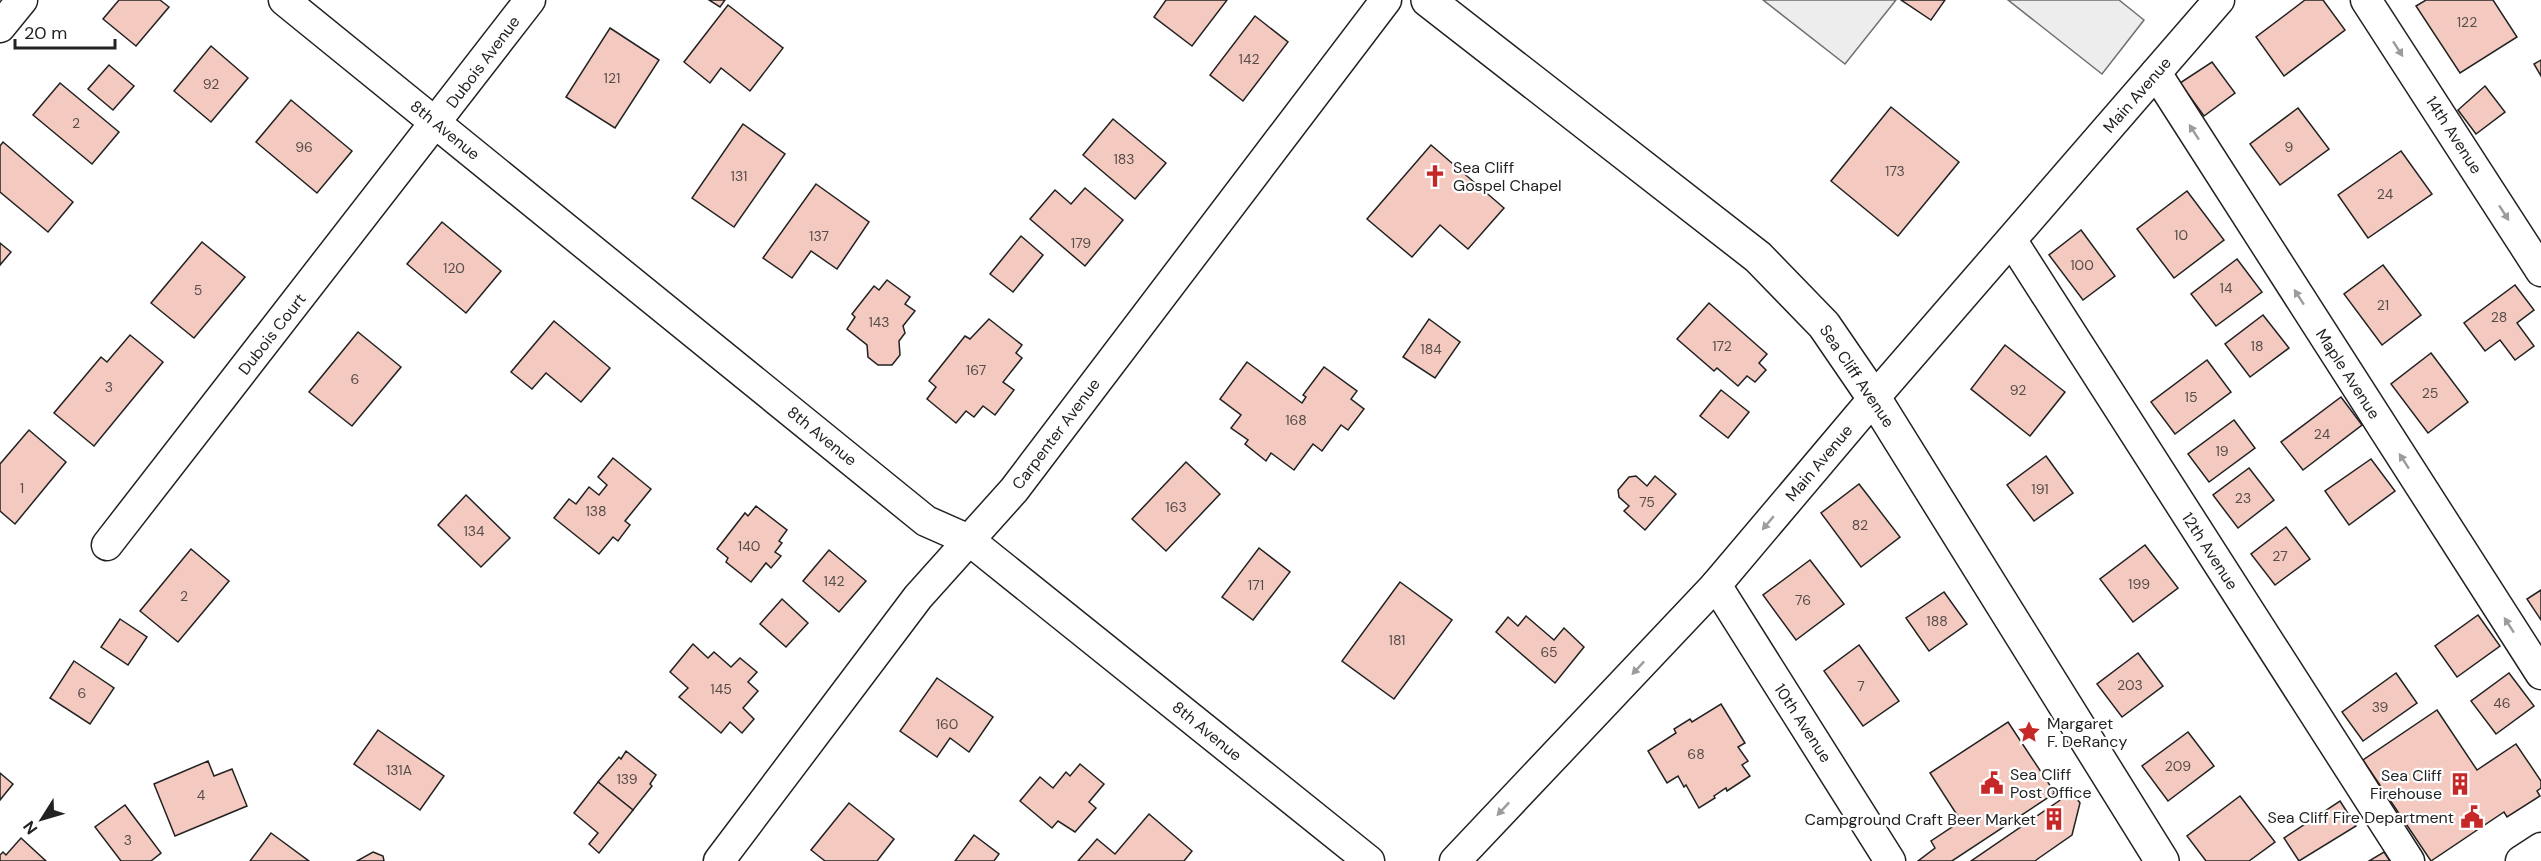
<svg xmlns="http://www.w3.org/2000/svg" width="2541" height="861" font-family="'DM Sans',sans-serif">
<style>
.parking{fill:#ededed;stroke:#6f6f6f;stroke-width:1.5}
.building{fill:#f3c9c0;stroke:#222;stroke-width:1.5}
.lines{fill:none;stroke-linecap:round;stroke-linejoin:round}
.minor-casing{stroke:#222;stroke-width:33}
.tertiary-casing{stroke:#222;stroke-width:36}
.minor{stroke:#fff;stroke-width:30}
.tertiary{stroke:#fff;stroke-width:33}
.oneway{fill:#9c9c9c}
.labels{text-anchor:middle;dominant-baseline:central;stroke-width:4.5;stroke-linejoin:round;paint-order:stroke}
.number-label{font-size:14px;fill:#564c4a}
.street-label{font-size:16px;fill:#222;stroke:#fff}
.poi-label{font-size:16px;fill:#222;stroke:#fff;text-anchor:start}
</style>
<rect width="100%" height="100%" fill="#fff"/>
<g class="parking">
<path d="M1763 0H1896L1845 64Z"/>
<path d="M2008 0H2119L2144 20 2102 74Z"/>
</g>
<g class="building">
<path d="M119 0H160L169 7 136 46 103 19Z"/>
<path d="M709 0H725L720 7Z"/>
<path d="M1166 0H1227L1192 46 1154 17Z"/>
<path d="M1901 0H1945L1931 20Z"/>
<path d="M2305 0H2323L2345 30 2284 76 2256 37Z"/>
<path d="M2426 0H2493L2517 37 2460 73 2416 6Z"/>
<path d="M728 5 783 48 750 91 721 68 710 83 684 62Z"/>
<path d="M1255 16 1288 42 1243 101 1210 75Z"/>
<path d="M610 28 659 60 615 128 566 97Z"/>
<path d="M211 46 248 78 211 122 174 91Z"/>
<path d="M2541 60V76L2534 64Z"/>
<path d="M2212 62 2235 93 2204 116 2180 83Z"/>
<path d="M109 65 134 86 113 110 88 89Z"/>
<path d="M60 83 119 132 92 164 33 115Z"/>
<path d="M2485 86 2505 112 2476 134 2458 110Z"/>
<path d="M291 100 352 151 317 193 256 142Z"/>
<path d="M1891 107 1959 162 1898 236 1831 181Z"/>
<path d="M2298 108 2329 149 2280 185 2250 144Z"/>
<path d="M1113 119 1166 163 1135 199 1083 155Z"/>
<path d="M743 124 785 154 734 227 692 198Z"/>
<path d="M3 142 73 202 48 232 0 192V146Z"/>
<path d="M1431 145 1504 208 1468 249 1440 225 1412 257 1367 219Z"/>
<path d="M2401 151 2432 194 2368 238 2338 195Z"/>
<path d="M816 184 869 222 837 269 811 251 792 278 763 258Z"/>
<path d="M1085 188 1123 220 1085 266 1030 219 1055 190 1071 204Z"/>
<path d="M2187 191 2224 240 2174 278 2137 229Z"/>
<path d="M442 222 501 271 466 313 407 264Z"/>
<path d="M2081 230 2115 276 2083 300 2049 255Z"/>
<path d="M1021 236 1043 255 1013 292 990 274Z"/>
<path d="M202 242 245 277 194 338 151 303Z"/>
<path d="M0 243 11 252 0 265Z"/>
<path d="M2237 259 2262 292 2216 326 2191 294Z"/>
<path d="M2383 265 2421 315 2382 345 2344 294Z"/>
<path d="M887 280 910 297 905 304 915 311 903 326 905 333 899 341 900 355 892 365H878L868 357 867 345 847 329 855 317 852 314 874 286 879 290Z"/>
<path d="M2515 285 2534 310 2517 323 2534 346 2515 360 2500 340 2485 351 2464 323Z"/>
<path d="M1709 303 1767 354 1759 363 1766 370 1755 382 1747 376 1738 386 1717 368 1714 371 1677 339Z"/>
<path d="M2263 315 2289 348 2250 377 2225 344Z"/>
<path d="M989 319 1022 345 1016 353 1022 358 1003 382 1014 390 995 415 983 406 974 417 966 411 956 423 927 399 936 387 929 381 965 336 970 339Z"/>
<path d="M1429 319 1460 342 1435 378 1403 357Z"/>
<path d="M554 321 610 368 581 402 546 373 532 389 511 372Z"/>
<path d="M358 332 401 367 352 426 309 392Z"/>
<path d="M130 335 163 362 94 446 54 413 101 357 107 362Z"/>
<path d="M2005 345 2065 392 2030 436 1971 389Z"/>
<path d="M2431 353 2468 402 2428 433 2391 384Z"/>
<path d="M2207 360 2231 392 2175 434 2151 402Z"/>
<path d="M1247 362 1302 403 1306 397 1303 395 1324 367 1357 391 1351 399 1364 409 1348 430 1341 425 1322 451 1313 444 1294 470 1271 453 1266 461 1245 444 1248 440 1231 428 1241 415 1220 399Z"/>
<path d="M1721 390 1749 412 1728 438 1700 416Z"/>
<path d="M2341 397 2362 425 2303 470 2281 442Z"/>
<path d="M2234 420 2255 448 2209 482 2188 454Z"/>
<path d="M29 430 66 462 15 524 0 511V464Z"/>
<path d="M2046 456 2073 493 2034 521 2007 485Z"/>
<path d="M613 458 651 489 625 521 630 525 618 541 613 537 599 554 554 518 569 499 576 504 589 487 599 495 607 485 598 477Z"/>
<path d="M2371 459 2395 491 2349 525 2325 491Z"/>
<path d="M1186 462 1220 494 1166 551 1132 519Z"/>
<path d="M2249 468 2274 500 2238 528 2213 495Z"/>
<path d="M1636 476 1647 486 1655 476 1676 494 1645 530 1624 511 1629 506 1619 497 1618 490 1629 477Z"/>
<path d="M1859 484 1900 537 1861 567 1821 513Z"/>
<path d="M466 495 510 538 481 567 438 525Z"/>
<path d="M756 506 787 530 779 541 782 543 775 552 781 556 771 568 766 563 751 582 726 562 728 558 717 549 745 513 748 516Z"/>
<path d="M2286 527 2310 559 2275 585 2251 554Z"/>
<path d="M2145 545 2178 588 2133 622 2100 579Z"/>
<path d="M1259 548 1290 572 1253 620 1222 597Z"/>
<path d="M191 549 229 581 178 642 140 611Z"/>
<path d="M829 550 866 581 839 612 803 581Z"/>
<path d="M1810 560 1844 604 1796 640 1763 595Z"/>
<path d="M1400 582 1452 620 1394 699 1342 661Z"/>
<path d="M2541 590V620L2527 599Z"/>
<path d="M1944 592 1967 624 1929 651 1906 618Z"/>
<path d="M782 599 808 623 786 647 760 624Z"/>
<path d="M2478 615 2500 646 2457 677 2435 646Z"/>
<path d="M1526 616 1554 640 1564 628 1584 647 1555 683 1496 632 1508 617 1518 626Z"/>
<path d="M120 619 147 637 128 665 101 647Z"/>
<path d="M693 644 708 658 714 652 731 667 740 658 757 672 748 682 758 691 743 708 754 719 742 733 730 722 721 733 679 697 688 688 670 672Z"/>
<path d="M1859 645 1899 701 1863 726 1824 671Z"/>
<path d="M2138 653 2163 686 2122 717 2097 684Z"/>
<path d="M74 661 114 688 90 724 50 698Z"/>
<path d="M2396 673 2417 703 2363 741 2342 712Z"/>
<path d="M2509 673 2534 706 2496 734 2471 701Z"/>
<path d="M937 678 993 717 969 752 950 738 937 757 900 731Z"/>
<path d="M1721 704 1745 743 1738 747 1748 761 1742 765 1750 776 1727 791 1726 788 1714 796 1715 798 1699 808 1686 785 1684 787 1678 776 1667 783 1648 751 1676 733 1674 729 1690 719 1692 722Z"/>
<path d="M2437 710 2477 770 2516 744 2541 781V788L2537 791 2540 796 2507 817 2504 812 2431 861 2363 760Z"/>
<path d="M2008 722 2055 793 1952 861H1918L1935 848 1931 841 1961 821 1930 773Z"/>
<path d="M378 730 444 776 420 810 354 764Z"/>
<path d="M2188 732 2214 766 2168 801 2142 766Z"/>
<path d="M626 751 656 775 650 784 652 786 633 810 598 782 619 757 621 759Z"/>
<path d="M208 761 214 776 232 769 247 806 175 836 154 784Z"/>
<path d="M1080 764 1104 784 1089 802 1096 808 1075 832 1058 821 1052 828 1020 801 1040 777 1053 788 1066 772 1070 776Z"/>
<path d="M0 773 13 784 0 800Z"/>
<path d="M598 782 633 810 599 853 589 844 598 833 574 813Z"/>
<path d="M2072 792 2080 803 2072 835 2039 858 2035 861H1971Z"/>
<path d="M2240 796 2275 842 2249 861H2206L2187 836Z"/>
<path d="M2340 801 2356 826 2299 861 2284 838Z"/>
<path d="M849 803 894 839 877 861H825L811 850Z"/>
<path d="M125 805 161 853 151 861H121L95 827Z"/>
<path d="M1149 814 1192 851 1184 861H1078L1097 839 1115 854Z"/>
<path d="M271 833 309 861H250Z"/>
<path d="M974 835 999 854 994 861H955Z"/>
<path d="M21 838 46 861H0V855L3 852 6 855Z"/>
<path d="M373 852 383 856 384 861H357Z"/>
<path d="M2384 852 2390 861H2369Z"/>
</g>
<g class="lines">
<g class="minor-casing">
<g id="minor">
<path d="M284 0 926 521 969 540 1369 861"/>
<path d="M2366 0 2541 271"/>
<path d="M0 27 22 0"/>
<path d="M2156 73 2541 674"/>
<path d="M2012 241 2409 861"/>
<path d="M107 545 530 0"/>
<path d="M1716 585 1890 861"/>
<path d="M719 861 918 597 1014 490 1386 0"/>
<path d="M1455 861 1716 585 1874 398 2219 0"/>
<path d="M2521 861 2541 848"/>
</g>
</g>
<g class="tertiary-casing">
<path id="tertiary" d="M1428 0 1758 257 1824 325 1874 398 2162 861"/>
</g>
<use href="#minor" class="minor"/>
<use href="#tertiary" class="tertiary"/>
</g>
<defs><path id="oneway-solid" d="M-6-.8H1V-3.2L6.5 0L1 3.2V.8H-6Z" transform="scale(1.5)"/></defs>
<g class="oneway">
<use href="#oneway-solid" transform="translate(2398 49) rotate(57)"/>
<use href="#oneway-solid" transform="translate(2194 132) rotate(-123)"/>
<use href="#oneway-solid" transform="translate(2504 213) rotate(57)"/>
<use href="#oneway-solid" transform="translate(2299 297) rotate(-123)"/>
<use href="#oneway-solid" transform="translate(2404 461) rotate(-123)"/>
<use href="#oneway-solid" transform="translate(1768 523) rotate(130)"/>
<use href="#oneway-solid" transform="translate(2509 625) rotate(-123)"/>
<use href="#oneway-solid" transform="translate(1638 668) rotate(133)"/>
<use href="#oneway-solid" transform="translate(1503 809) rotate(133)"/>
</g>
<defs>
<g id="church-bare" transform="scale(1.8)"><path d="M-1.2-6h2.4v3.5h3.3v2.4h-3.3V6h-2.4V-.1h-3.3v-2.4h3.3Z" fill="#c62828" stroke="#fff" stroke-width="2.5" paint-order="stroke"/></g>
<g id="sight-bare" transform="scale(1.8)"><path d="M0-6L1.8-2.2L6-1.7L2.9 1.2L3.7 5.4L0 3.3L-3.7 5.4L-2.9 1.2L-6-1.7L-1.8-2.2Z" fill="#c62828" stroke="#fff" stroke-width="2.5" paint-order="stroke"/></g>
<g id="civic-bare" transform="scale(1.8)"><path d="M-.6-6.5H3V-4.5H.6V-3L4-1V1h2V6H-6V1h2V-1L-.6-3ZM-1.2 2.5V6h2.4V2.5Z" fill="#c62828" stroke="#fff" stroke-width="2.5" paint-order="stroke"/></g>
<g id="building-bare" transform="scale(1.8)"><path d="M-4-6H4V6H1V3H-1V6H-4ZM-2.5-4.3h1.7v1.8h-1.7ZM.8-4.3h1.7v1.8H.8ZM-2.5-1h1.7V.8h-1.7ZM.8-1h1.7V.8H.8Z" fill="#c62828" stroke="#fff" stroke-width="2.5" paint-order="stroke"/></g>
</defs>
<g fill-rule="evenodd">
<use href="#church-bare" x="1435" y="176"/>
<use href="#sight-bare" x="2029" y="732"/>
<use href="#civic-bare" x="1992" y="783"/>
<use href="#building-bare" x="2460" y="784"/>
<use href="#civic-bare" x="2472" y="817"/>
<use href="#building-bare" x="2054" y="819"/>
</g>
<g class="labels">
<g class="number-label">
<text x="2467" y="22">122</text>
<text x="1249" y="59">142</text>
<text x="612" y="78">121</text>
<text x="211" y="84">92</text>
<text x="76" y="123">2</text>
<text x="304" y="147">96</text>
<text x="2289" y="147">9</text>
<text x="1124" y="159">183</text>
<text x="1895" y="171">173</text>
<text x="739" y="176">131</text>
<text x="2385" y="194">24</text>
<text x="2181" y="235">10</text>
<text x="819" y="236">137</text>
<text x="1081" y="243">179</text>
<text x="2082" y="265">100</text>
<text x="454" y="268">120</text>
<text x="2226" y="288">14</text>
<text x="198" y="290">5</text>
<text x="2383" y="305">21</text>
<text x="2499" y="317">28</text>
<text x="879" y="322">143</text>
<text x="1722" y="346">172</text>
<text x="2257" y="346">18</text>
<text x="1431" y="349">184</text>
<text x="976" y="370">167</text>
<text x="355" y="379">6</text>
<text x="109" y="387">3</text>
<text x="2018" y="390">92</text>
<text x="2430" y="393">25</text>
<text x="2191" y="397">15</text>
<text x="1296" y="420">168</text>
<text x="2322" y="434">24</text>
<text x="2222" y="451">19</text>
<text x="22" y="488">1</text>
<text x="2040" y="489">191</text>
<text x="2243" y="498">23</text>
<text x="1647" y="502">75</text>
<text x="1176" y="507">163</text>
<text x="596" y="511">138</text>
<text x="1860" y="525">82</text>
<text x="474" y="531">134</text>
<text x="749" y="546">140</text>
<text x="2280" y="556">27</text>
<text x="834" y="581">142</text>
<text x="2139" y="584">199</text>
<text x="1256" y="585">171</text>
<text x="184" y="596">2</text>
<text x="1803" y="600">76</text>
<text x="1937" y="621">188</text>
<text x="1397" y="640">181</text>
<text x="1549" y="652">65</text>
<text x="2130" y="685">203</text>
<text x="1861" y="686">7</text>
<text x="721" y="689">145</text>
<text x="82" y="693">6</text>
<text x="2502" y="703">46</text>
<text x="2380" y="707">39</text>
<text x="947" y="724">160</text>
<text x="1696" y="754">68</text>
<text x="2178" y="766">209</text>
<text x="399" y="770">131A</text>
<text x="627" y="779">139</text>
<text x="201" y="795">4</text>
<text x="128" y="840">3</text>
</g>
<g class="street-label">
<text transform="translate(483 62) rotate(-53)">Dubois Avenue</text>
<text transform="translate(2137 95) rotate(-49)">Main Avenue</text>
<text transform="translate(445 130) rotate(39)">8th Avenue</text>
<text transform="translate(2454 135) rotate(57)">14th Avenue</text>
<text transform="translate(272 334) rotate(-52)">Dubois Court</text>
<text transform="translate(2348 374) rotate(57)">Maple Avenue</text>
<text transform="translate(1857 376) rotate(56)">Sea Cliff Avenue</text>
<text transform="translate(1056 434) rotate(-53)">Carpenter Avenue</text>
<text transform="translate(822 436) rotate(39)">8th Avenue</text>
<text transform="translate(1819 463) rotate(-50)">Main Avenue</text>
<text transform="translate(2210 551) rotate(57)">12th Avenue</text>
<text transform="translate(1803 723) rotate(57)">10th Avenue</text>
<text transform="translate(1207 731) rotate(39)">8th Avenue</text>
</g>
<g class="poi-label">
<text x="1453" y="167">Sea Cliff<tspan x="1453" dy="18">Gospel Chapel</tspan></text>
<text x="2047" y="723">Margaret<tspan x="2047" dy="18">F. DeRancy</tspan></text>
<text x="2010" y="774">Sea Cliff<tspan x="2010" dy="18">Post Office</tspan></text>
<text x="2442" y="775" text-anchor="end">Sea Cliff<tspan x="2442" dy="18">Firehouse</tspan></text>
<text x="2454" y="817" text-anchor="end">Sea Cliff Fire Department</text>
<text x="2036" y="819" text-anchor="end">Campground Craft Beer Market</text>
</g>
</g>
<g transform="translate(42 819) rotate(233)" stroke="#ffffff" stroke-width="4.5" paint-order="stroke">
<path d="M0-4.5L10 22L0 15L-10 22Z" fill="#222222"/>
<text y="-9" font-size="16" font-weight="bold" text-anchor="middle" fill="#222222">N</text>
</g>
<path d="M15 39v9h100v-9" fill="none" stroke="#222222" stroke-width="3"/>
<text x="24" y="39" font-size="18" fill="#222222" stroke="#ffffff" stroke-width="4.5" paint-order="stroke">20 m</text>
</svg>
